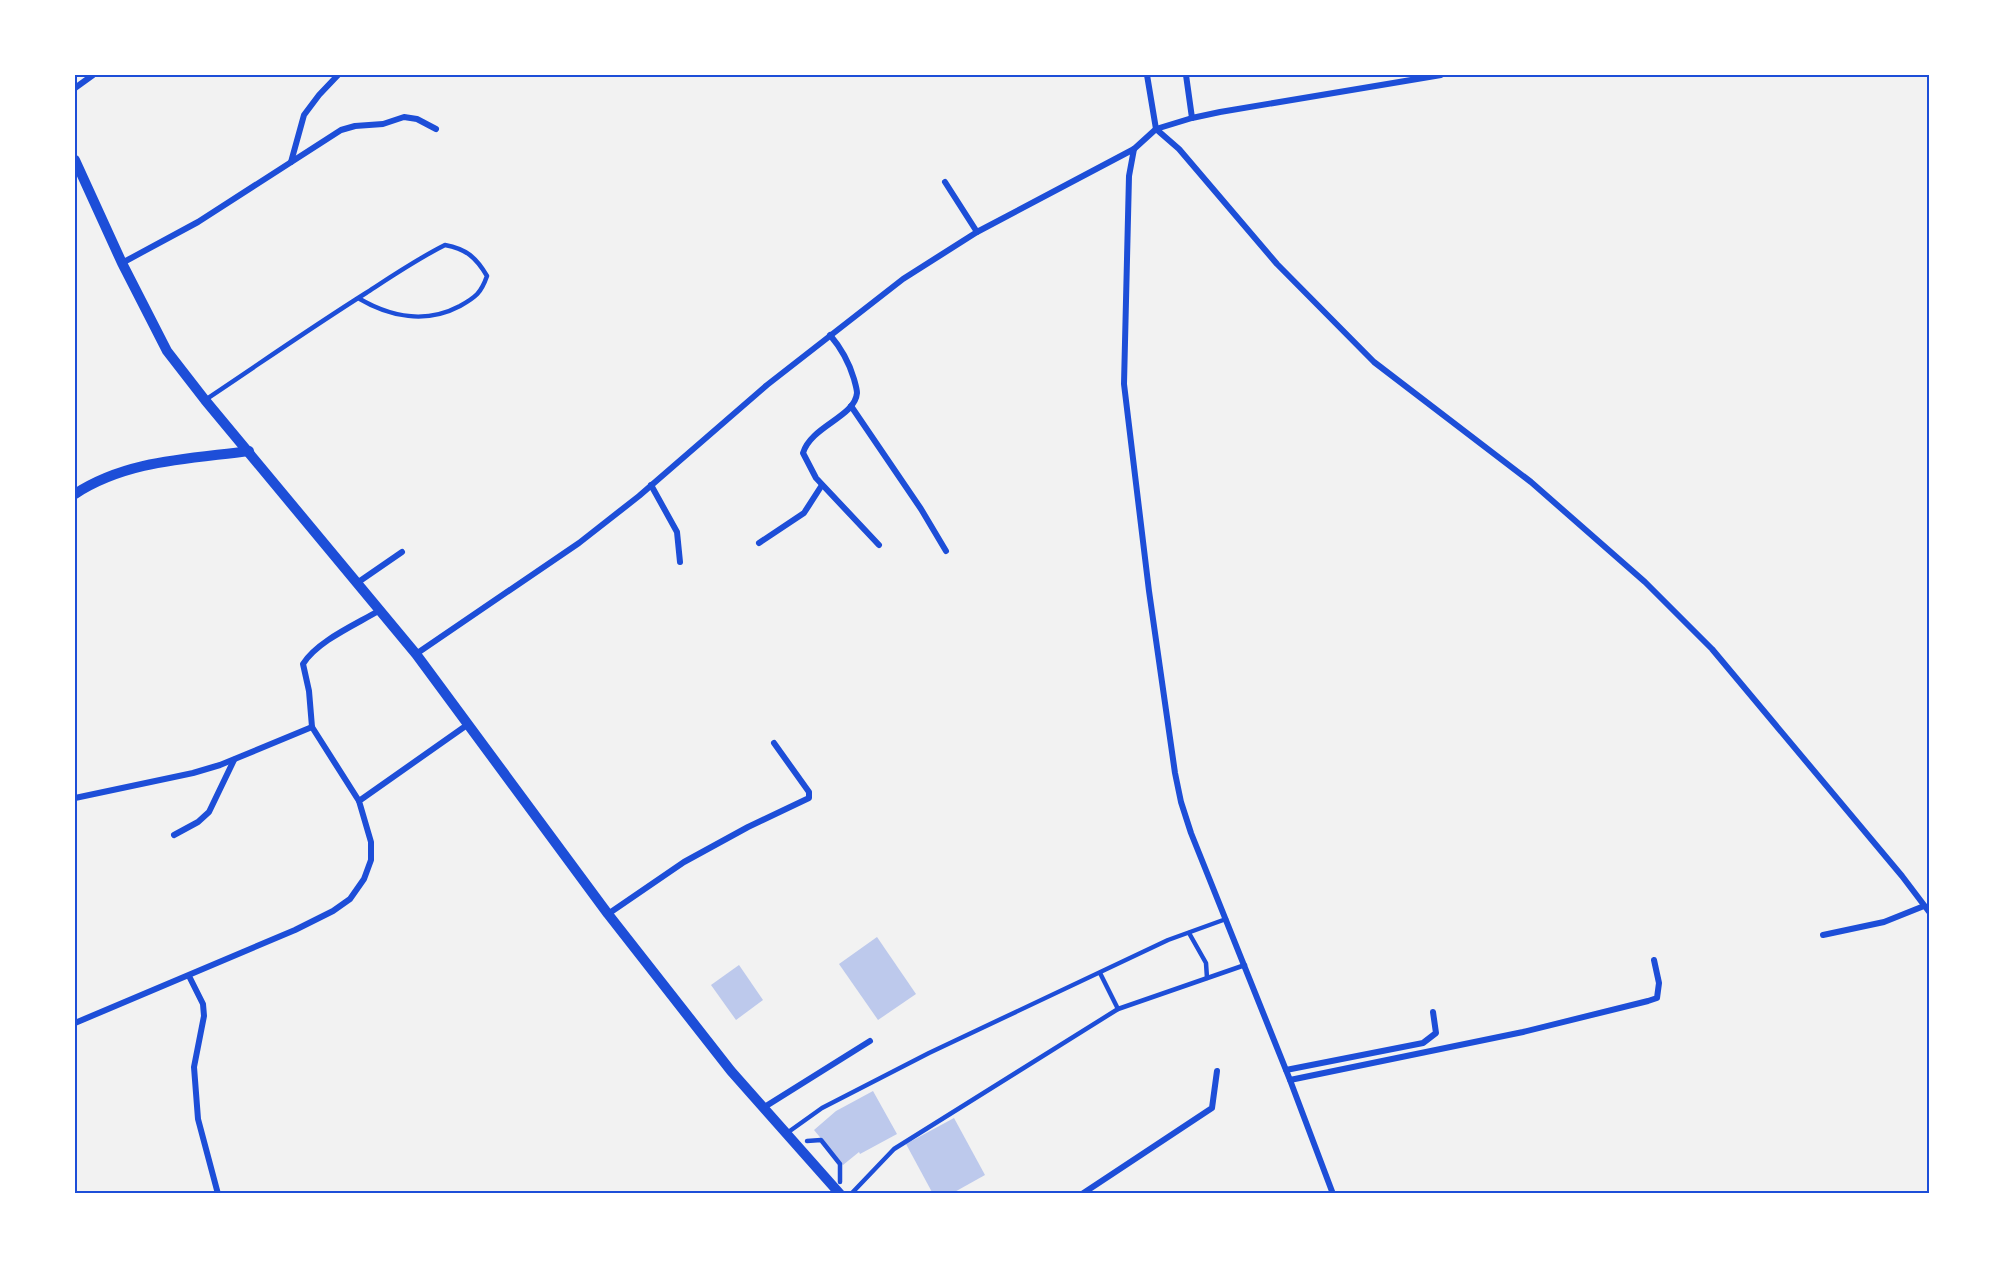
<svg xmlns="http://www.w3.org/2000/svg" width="2005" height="1269" font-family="Arial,sans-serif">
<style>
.building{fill:#bdc9ec}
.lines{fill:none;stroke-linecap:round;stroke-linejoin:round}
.service{stroke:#1d4ed8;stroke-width:4.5}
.minor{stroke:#1d4ed8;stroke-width:6}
.tertiary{stroke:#1d4ed8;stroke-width:10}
.neatline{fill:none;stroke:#1d4ed8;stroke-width:2}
</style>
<rect width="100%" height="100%" fill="#f2f2f2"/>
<g class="building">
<path d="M877 937 916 994 878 1020 839 964Z"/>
<path d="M739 965 763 1000 736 1020 711 985Z"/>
<path d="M873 1091 897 1134 860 1154 859 1152 843 1165 814 1130 836 1111Z"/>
<path d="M954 1118 985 1175 951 1194H933L906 1144Z"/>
</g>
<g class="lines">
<g class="service">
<path d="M205 400C259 364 312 327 366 293 392 276 417 259 445 245 466 249 476 257 487 276 481 293 476 297 460 306 426 324 390 317 358 298"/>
<path d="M1189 933 1206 963 1207 978"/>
<path d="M1100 973 1118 1009"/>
<path d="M787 1133 822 1108 929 1053 1168 940 1226 919"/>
<path d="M807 1141 821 1140 840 1164V1182"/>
<path d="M851 1194 894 1149 1118 1009 1245 965"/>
</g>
<g class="minor">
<path d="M1147 75 1156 129 1179 149 1277 264 1374 362 1531 482 1645 582 1712 649 1902 876 1930 913"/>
<path d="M1186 75 1192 118"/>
<path d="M75 88 93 75"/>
<path d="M1134 149 1129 176 1124 384 1149 591 1175 773 1181 802 1191 833 1290 1080 1333 1194"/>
<path d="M291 162 304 115 319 95 338 75"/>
<path d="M945 182 977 232"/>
<path d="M122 263 198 222 341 130 355 126 383 124 404 117 417 119 436 129"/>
<path d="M830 335C842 349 849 362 854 379 855 383 857 389 857 393 855 417 811 426 803 453L816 478 879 545"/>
<path d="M851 406 921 509 946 551"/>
<path d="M651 485 677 532 680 562"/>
<path d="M759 543 804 513 822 485"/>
<path d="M357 583 402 552"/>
<path d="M416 654 579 543 639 496 767 385 903 279 977 232 1134 149 1156 129 1192 118 1220 112 1441 75"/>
<path d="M75 798 193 773 220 765 312 727"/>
<path d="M359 801 312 727 309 691 303 664C317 641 357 624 380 610"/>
<path d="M174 835 198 822 209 812 234 760"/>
<path d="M608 914 684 862 748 827 809 798V792L774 743"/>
<path d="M1823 935 1884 922 1924 906"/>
<path d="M189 976 203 1004 204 1016 194 1067 198 1119 218 1194"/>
<path d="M75 1023 295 930 333 911 350 899 364 879 371 860V842L359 801 467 725"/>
<path d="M1286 1070 1423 1043 1436 1033 1433 1012"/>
<path d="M1290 1080 1523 1032 1648 1001 1657 998 1659 983 1654 960"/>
<path d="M763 1108 870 1041"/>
<path d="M1082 1194 1212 1108 1217 1071"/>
</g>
<g class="tertiary">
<path d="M75 160 122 263 167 351 205 400 416 654 608 914 731 1071 840 1194"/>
<path d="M75 494C127 460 189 459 249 451"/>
</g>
</g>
<rect width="2005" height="1269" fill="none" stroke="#ffffff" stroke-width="153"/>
<rect x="76" y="76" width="1852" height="1116" class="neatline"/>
</svg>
